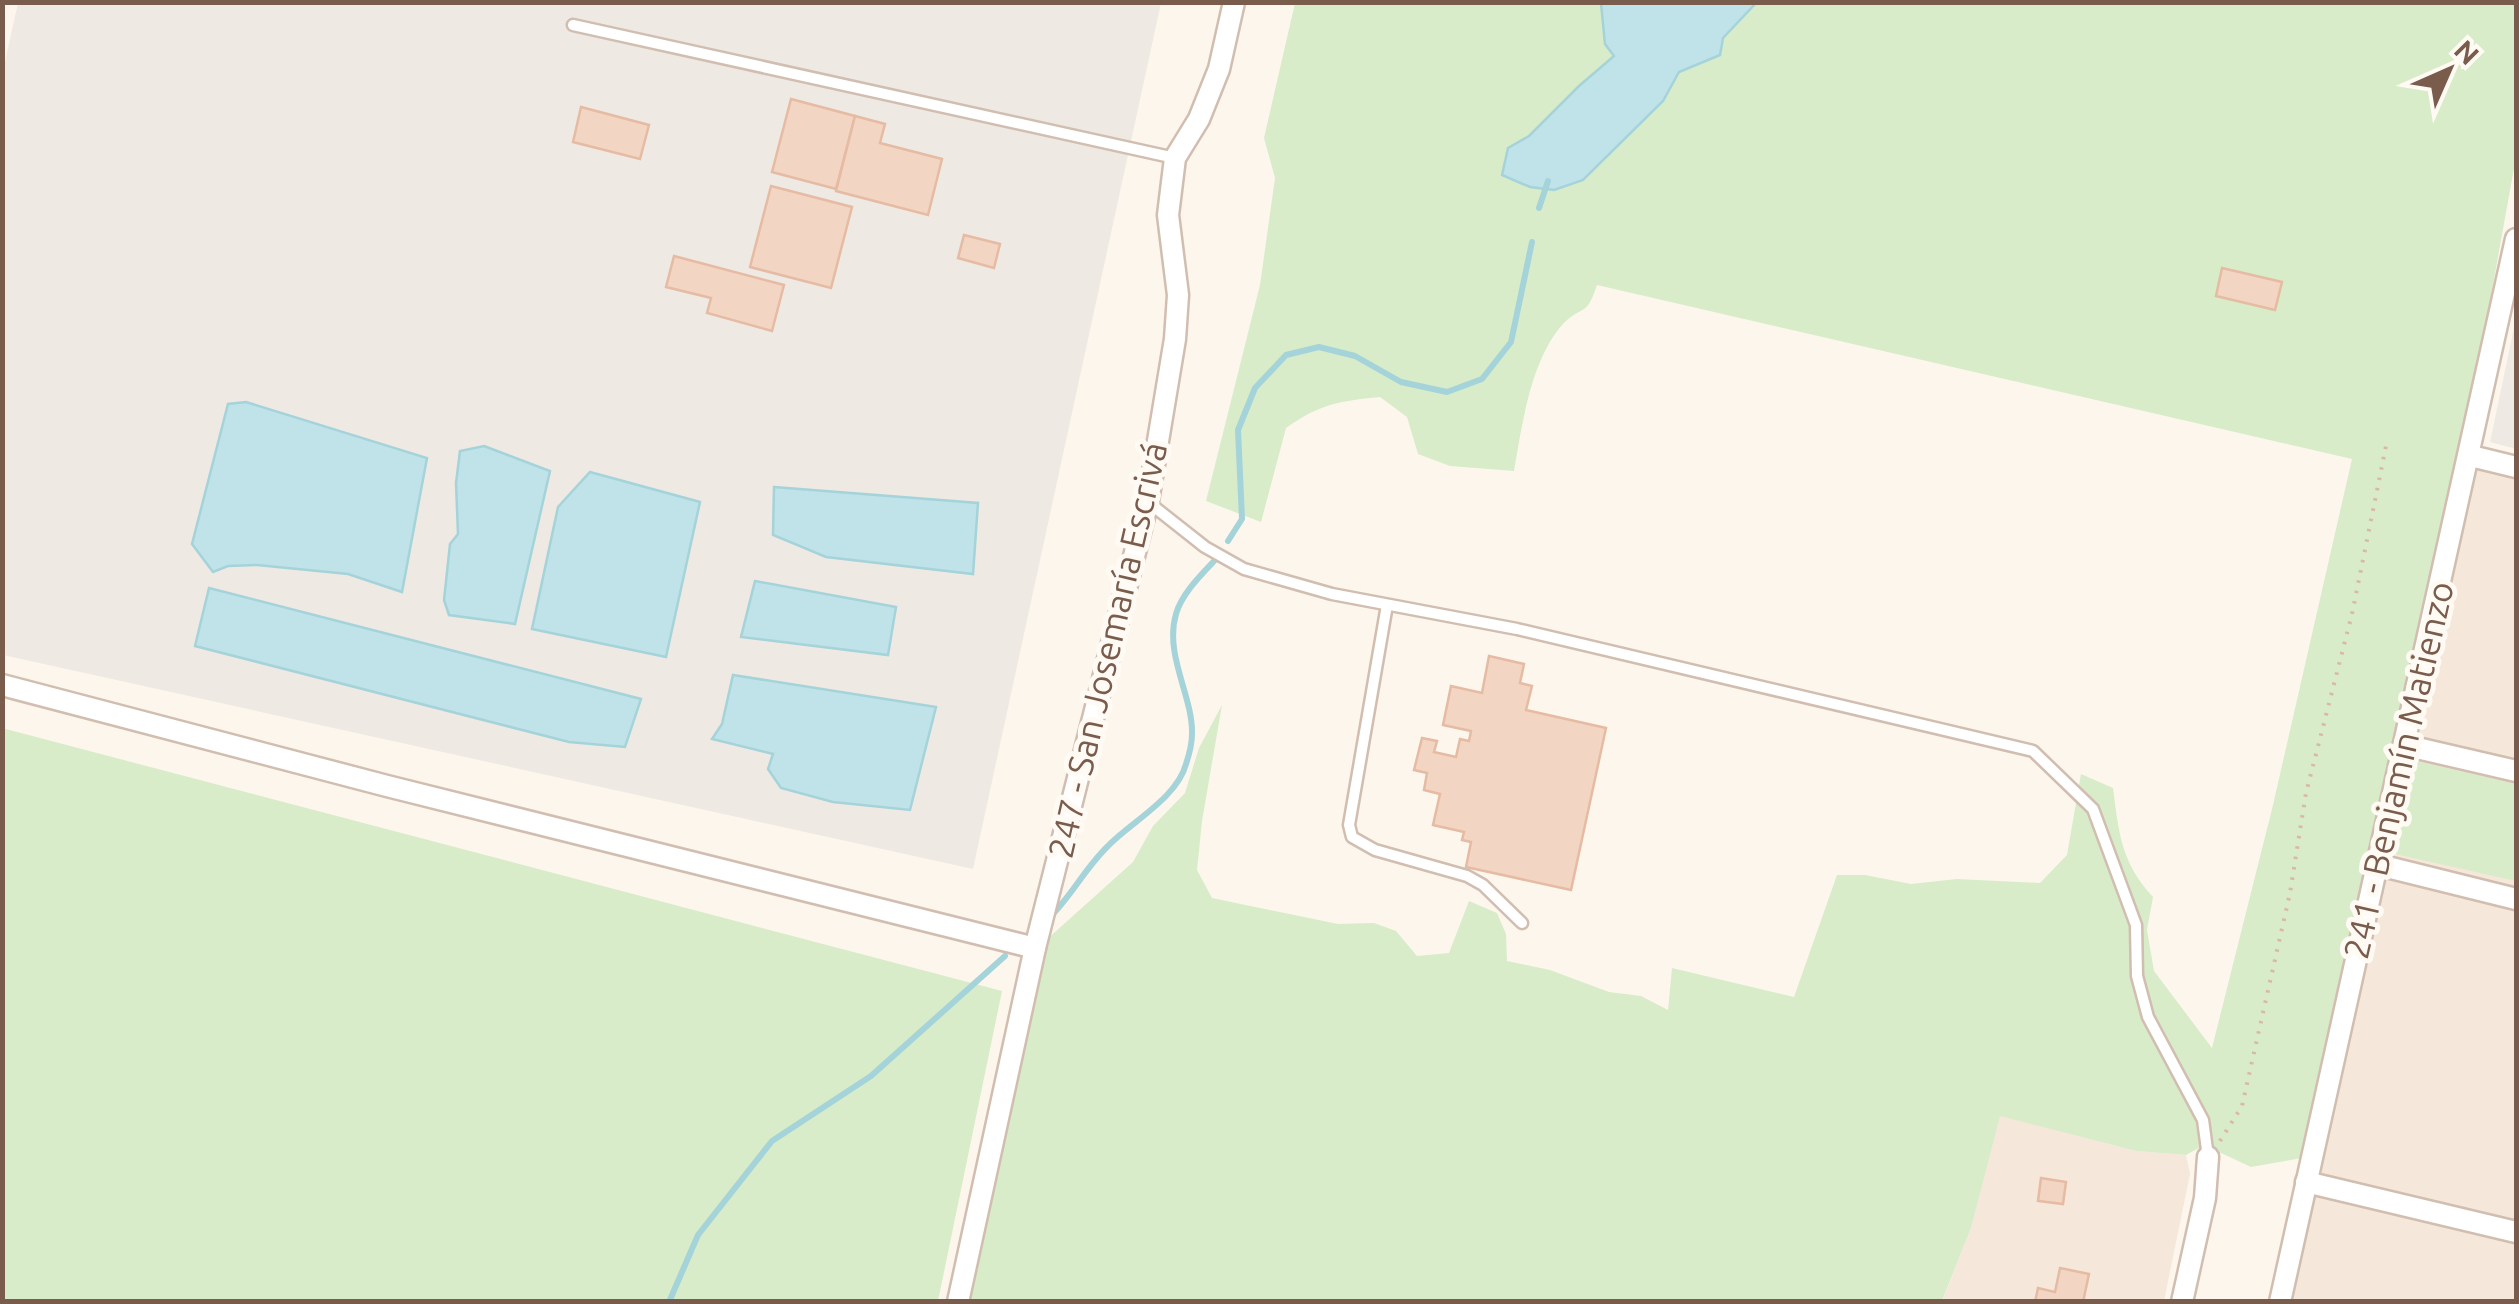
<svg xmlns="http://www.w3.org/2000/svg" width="2519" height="1304" font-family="Ubuntu,sans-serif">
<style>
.residential{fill:#f5e8da}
.industrial{fill:#efe9e4}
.green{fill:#d8ecc9}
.water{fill:#bfe3e8;stroke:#a5d3da;stroke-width:2.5}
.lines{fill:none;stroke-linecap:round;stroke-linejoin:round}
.stream{stroke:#a5d3da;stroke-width:6}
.building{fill:#f3d5c3;stroke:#e6bba3;stroke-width:2.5}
.lane-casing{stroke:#d1beb0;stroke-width:15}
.street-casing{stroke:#d1beb0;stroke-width:25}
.path{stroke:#d9b8a5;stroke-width:4;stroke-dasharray:2.5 8;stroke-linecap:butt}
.lane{stroke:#fff;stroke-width:10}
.street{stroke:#fff;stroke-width:20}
.labels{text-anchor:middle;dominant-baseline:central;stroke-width:10;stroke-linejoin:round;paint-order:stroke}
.street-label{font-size:35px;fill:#7a5c4d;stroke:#fffaf3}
</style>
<rect width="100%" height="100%" fill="#fdf6ec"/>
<g class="residential">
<path d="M2461 462 2516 475V1301L2271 1302Z"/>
<path d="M1999 1115 2136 1151 2186 1155 2190 1174 2164 1301 1942 1302 1971 1228Z"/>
</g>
<g class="industrial">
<path d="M18 3H1161L973 869 3 655 2 75Z"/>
<path d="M2516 318V449L2490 442Z"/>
</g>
<g class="green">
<path d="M1295 3H2516V157L2461 462 2302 1158 2251 1167 2204 1145 2186 1155 2136 1151 2000 1116 1971 1228 1942 1301 970 1302 1045 941 1133 862 1153 826 1185 793 1199 748 1222 705 1202 821 1197 870 1212 898 1338 924 1374 923 1396 931 1417 956 1449 953 1469 901 1497 913 1506 934 1507 961 1550 970 1609 992 1641 996 1668 1010 1672 968 1794 997 1837 875H1865L1911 884 1957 879 2040 883 2067 855 2081 774 2113 788C2119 834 2121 862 2153 897L2147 930 2154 971 2212 1048 2273 805 2352 459 1597 285C1586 319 1582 304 1563 324 1531 359 1522 425 1514 471L1450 466 1418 454 1407 417 1380 397C1339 401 1320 404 1286 428L1261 522 1206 501 1260 285 1275 178 1264 138Z"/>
<path d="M2 728 1002 991 938 1301H3Z"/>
<path d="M2416 761 2516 784V881L2395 854Z"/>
</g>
<g class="water">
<path d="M1601 3H1756L1723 38 1720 55 1679 72 1663 101 1583 180 1554 190 1530 187 1502 175 1508 148 1529 136 1579 86 1614 56 1605 44Z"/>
<path d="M246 402 427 458 402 592 348 574 257 565 228 566 213 572 192 544 228 404Z"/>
<path d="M484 446 550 471 515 624 449 615 444 600 450 544 458 534 456 483 460 451Z"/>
<path d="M590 472 700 502 666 657 532 629 558 507Z"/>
<path d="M774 487 978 503 973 574 826 557 773 535Z"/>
<path d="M755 581 896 607 888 655 741 637Z"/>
<path d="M209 588 641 699 625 747 569 742 195 646Z"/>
<path d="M733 675 936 707 910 810 833 802 781 788 768 769 773 754 712 739 722 724Z"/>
</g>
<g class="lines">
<g class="stream">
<path d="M1539 208 1548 181"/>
<path d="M1228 541 1242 519 1238 430 1255 388 1286 355 1319 347 1355 356 1401 382 1447 392 1482 379 1511 342 1532 242"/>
<path d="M1050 917C1072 895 1086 867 1108 846 1131 822 1177 798 1186 764 1189 755 1192 743 1192 734 1193 696 1164 655 1176 614 1182 593 1202 574 1216 559"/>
<path d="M669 1302 698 1235 772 1141 871 1076 1005 956"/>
</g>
</g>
<g class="building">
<path d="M791 99 855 116 836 189 772 172Z"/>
<path d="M581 107 649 125 640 159 573 142Z"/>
<path d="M855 116 885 124 880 143 942 159 928 215 836 191Z"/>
<path d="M771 186 852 207 831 288 750 267Z"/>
<path d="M964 235 1000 244 994 268 958 258Z"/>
<path d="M674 256 784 285 772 331 707 313 711 298 666 287Z"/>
<path d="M2222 268 2282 282 2275 310 2216 296Z"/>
<path d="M1489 656 1524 664 1520 683 1532 686 1526 710 1606 728 1571 890 1466 867 1471 842 1462 840 1464 832 1433 825 1440 794 1424 790 1427 773 1414 770 1422 738 1437 741 1434 752 1456 757 1460 739 1469 741 1471 731 1443 725 1451 686 1482 693Z"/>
<path d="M2041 1178 2066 1182 2063 1204 2038 1201Z"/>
<path d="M2060 1268 2089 1274 2083 1302H2035L2038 1288 2055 1292Z"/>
</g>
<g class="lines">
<g class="lane-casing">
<g id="lane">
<path d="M573 25 1175 158"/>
<path d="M1148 502 1205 547 1244 569 1332 594 1517 629 2033 751 2093 809 2136 925 2137 976 2148 1017 2203 1120 2208 1157"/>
<path d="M1387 605 1349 825 1352 837 1375 850 1467 876 1483 885 1522 923"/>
</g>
</g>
<g class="street-casing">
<g id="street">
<path d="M2471 456 2516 467"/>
<path d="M2 685 387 786 1035 948"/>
<path d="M2404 745 2516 771"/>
<path d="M2375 864 2516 899"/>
<path d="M2306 1182 2516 1232"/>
<path d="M958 1302 1035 948 1148 501 1175 339 1178 295 1168 215 1175 158 1199 119 1219 69 1234 2"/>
<path d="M2182 1302 2205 1198 2208 1157"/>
<path d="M2280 1302 2516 239"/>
</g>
</g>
<path class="path" d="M2220 1141 2242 1106 2290 893 2306 793 2352 614 2387 441"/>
<use href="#lane" class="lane"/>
<use href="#street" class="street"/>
</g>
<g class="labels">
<g class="street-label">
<text transform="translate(1107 650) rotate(-77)">247 - San Josemaría Escrivá</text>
<text transform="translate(2398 770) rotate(-77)">241 - Benjamín Matienzo</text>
</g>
</g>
<rect width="2519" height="1304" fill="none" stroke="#7a5c4d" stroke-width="10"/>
<g transform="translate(2449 70) rotate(45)" stroke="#fffaf3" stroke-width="8" paint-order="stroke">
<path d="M0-8L18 38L0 25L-18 38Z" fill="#7a5c4d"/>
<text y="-15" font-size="28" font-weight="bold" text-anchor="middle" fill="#7a5c4d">N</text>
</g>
</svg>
